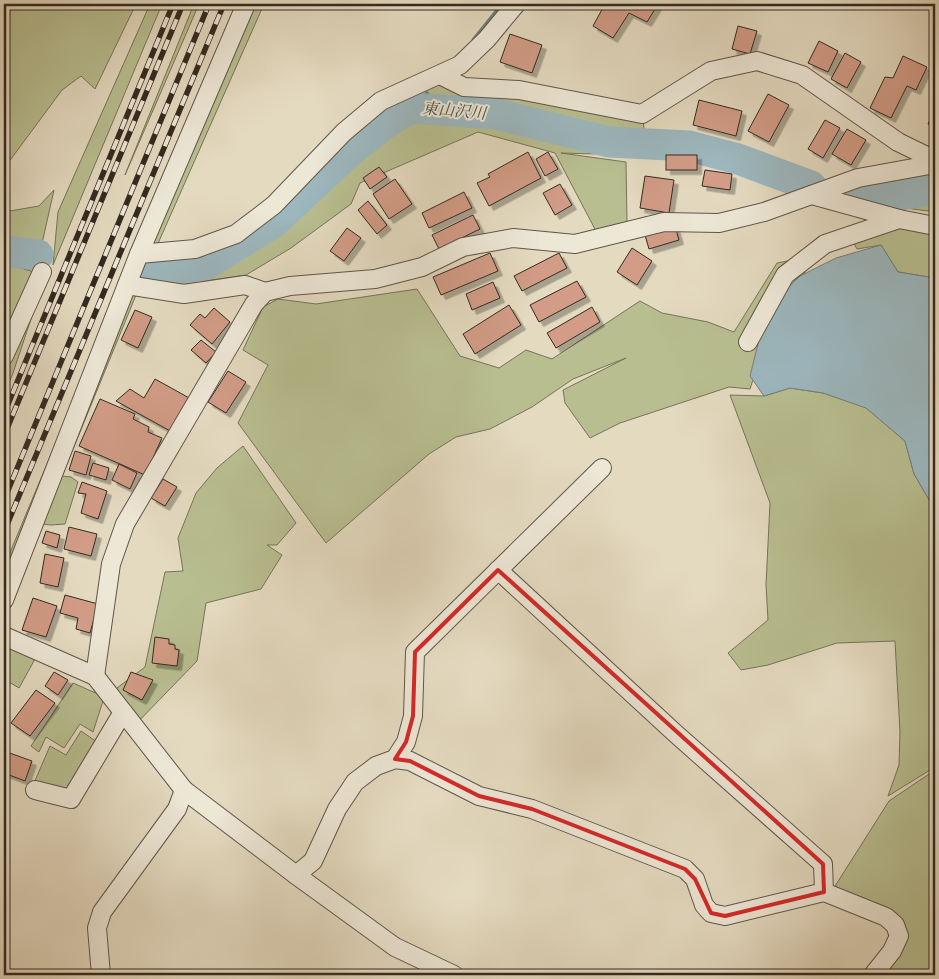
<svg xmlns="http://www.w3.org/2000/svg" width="939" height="979" font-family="'IM FELL DW Pica','Noto Serif JP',serif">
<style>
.green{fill:#b8be90;stroke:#767459}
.water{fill:#9cb7be;stroke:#727f80}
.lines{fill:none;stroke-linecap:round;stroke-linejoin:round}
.stream{stroke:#727f80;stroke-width:5}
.river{stroke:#9cb7be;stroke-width:31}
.building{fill:#d29c86;stroke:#342a22;filter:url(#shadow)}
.minor-casing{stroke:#60564a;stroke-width:20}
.minor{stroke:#ede7d6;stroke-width:18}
.rail-casing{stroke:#342a22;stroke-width:5.5}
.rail{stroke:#ede7d6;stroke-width:4;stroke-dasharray:11;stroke-linecap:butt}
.marked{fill:none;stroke:#d62828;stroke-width:4;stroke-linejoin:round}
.labels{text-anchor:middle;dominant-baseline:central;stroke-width:4;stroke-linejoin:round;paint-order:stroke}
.water-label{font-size:16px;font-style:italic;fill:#4e4d49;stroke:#ede7d6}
</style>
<defs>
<filter id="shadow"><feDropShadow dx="4.5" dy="4.5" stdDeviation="0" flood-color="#0004"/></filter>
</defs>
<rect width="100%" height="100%" fill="#e4dac0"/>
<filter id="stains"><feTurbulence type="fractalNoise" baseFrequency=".004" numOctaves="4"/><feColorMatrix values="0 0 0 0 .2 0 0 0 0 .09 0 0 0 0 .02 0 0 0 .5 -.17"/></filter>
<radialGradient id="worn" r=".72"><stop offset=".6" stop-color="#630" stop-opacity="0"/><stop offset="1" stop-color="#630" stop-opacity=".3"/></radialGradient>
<g class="green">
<path d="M4 4H136L95 89 81 76 62 90 8 163 4 166Z"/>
<path d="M150 4H162L53 265 58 212Z"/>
<path d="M194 4H199L125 175Z"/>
<path d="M239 4H264L152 257 236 233 381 101 440 75 642 114 647 149 634 155 561 153 626 162 627 222 597 233 555 153 478 132 360 183 351 204 291 248 246 275 205 281 143 278 62 476 71 477 78 482 65 524 51 525 42 524 4 616V567Z"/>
<path d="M935 178V212L846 200 851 193Z"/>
<path d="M54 190 36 270 21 268 37 273 4 335V212L39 206Z"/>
<path d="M900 219 935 227V278L898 272 881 245 857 249 848 233Z"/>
<path d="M803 258 805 274 769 330 750 389 729 387 620 423 590 438 565 403 563 390 626 358 573 379 532 407 490 429 456 437 429 454 326 543 238 423 268 365 243 350 263 307 278 299 316 304 417 289 460 356 499 368 526 350 552 359 640 301 662 313 708 322 734 332 777 263Z"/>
<path d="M37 301 13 373 4 395V362Z"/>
<path d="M790 388 823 393 864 406 905 441 914 474 935 510V767L888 796 899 765 900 732 895 641 837 643 768 665 741 670 728 653 768 620 766 585 770 503 730 395 764 396Z"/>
<path d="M243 446 296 523 277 545H267L282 555 261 589 206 603 197 661 134 726 109 694 145 667 165 572 183 571 178 538 196 493 217 468Z"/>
<path d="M7 644 35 659 19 688 4 679V646Z"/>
<path d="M73 683 98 694 103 701 93 732 80 724 64 748 46 737 39 752 31 746Z"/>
<path d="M81 731 97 742 69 795 34 783 50 746 66 755Z"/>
<path d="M935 770V975H868L899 936 884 911 830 894 889 801Z"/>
</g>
<path class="water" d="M881 245 898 272 935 278V510L914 474 905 441 866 408 823 393 790 388 764 396 750 376 767 308 800 276 836 258Z"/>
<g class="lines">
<g class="stream">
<path d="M474 40 503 4"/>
<path d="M412 108 427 94"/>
</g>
<g class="river">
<path d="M847 195 873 200 935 189"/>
<path d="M4 252H13L38 255"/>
<path d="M141 274 167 272 205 265 273 223 355 147 390 120 412 108 496 114 609 142 689 146 738 159 811 186"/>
</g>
</g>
<g class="building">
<path d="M605 4H658L647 22 629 13 613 38 593 26Z"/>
<path d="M738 26 757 31 750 54 732 49Z"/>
<path d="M510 34 542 45 532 73 500 62Z"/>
<path d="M819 41 838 51 828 72 808 63Z"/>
<path d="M845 53 861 62 847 88 831 79Z"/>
<path d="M903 56 927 67 916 90 907 86 891 118 870 108 885 77 893 78Z"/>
<path d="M768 94 789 105 769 142 748 131Z"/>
<path d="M699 100 742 111 736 136 693 125Z"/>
<path d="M935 109V127L928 124Z"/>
<path d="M825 120 840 128 823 158 808 149Z"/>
<path d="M847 129 866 140 851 165 832 154Z"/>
<path d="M528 152 541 178 489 206 477 183 490 177 488 174Z"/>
<path d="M548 152 558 169 545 176 536 159Z"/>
<rect x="666" y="155" width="31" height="15"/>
<path d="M379 167 387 177 370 189 363 178Z"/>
<path d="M705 170 732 174 730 190 702 186Z"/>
<path d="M645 176 674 180 669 213 640 208Z"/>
<path d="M395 179 412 204 389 219 373 194Z"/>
<path d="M560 184 572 205 555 215 543 193Z"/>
<path d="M464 192 472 208 429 228 422 213Z"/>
<path d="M368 201 387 225 377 234 358 210Z"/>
<path d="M473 215 480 229 439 249 432 235Z"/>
<path d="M675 226 679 240 649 249 645 235Z"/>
<path d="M347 228 361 238 344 261 330 251Z"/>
<path d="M632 248 652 261 637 285 617 272Z"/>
<path d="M490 253 498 271 441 295 433 277Z"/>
<path d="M559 253 567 268 522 291 514 276Z"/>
<path d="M577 281 586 297 539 322 530 305Z"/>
<path d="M493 282 500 298 472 310 466 294Z"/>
<path d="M509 305 521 325 475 354 463 334Z"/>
<path d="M592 307 600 322 556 348 547 333Z"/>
<path d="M214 308 230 322 212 344 190 325 200 314 205 318Z"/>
<path d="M135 310 152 317 138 348 121 340Z"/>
<path d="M201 340 216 352 206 363 191 350Z"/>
<path d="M228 371 246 382 226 413 208 402Z"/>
<path d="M155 379 191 399 172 432 116 401 130 389 144 398Z"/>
<path d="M100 399 135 414 133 419 149 427 148 432 162 438 145 475 79 446Z"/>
<path d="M75 451 91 456 86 475 69 470Z"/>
<path d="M93 463 109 468 106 480 89 475Z"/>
<path d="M119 464 137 473 130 489 112 480Z"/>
<path d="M163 479 177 487 165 506 151 498Z"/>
<path d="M82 482 107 491 98 519 81 513 86 494 78 493Z"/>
<path d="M69 527 97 534 91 556 64 549Z"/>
<path d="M46 531 60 535 57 548 42 543Z"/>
<path d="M45 554 64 558 58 587 40 583Z"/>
<path d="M65 595 98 604 90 633 76 629 78 618 60 613Z"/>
<path d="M33 598 57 606 46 637 22 630Z"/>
<path d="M155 637 169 639V644L175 645V649L179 650 177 666 152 663Z"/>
<path d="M54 672 68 680 58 695 45 686Z"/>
<path d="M131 672 153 680 142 700 123 690Z"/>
<path d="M36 690 55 703 30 736 11 723Z"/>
<path d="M4 751 32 761 25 781 4 773Z"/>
</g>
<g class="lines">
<g class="minor-casing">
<g id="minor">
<path d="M440 75 464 87 519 90 642 114 711 71 757 61 802 75 898 142 935 160"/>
<path d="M812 195 899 219"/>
<path d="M139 254 195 249 236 234 274 205 344 132 381 101 460 65 487 39 516 4"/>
<path d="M127 285 184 294 245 285 265 292"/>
<path d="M748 342 785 275 825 244 899 219 935 226"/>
<path d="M4 356 42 272"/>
<path d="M498 570 676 734 823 864 824 892"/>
<path d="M4 600 139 254 246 4"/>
<path d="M4 636 95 676 184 790 177 809 102 912 97 928 101 975"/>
<path d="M95 676 111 564 125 524 254 304 265 292 290 286 375 279 422 267 463 247 513 238 575 244 664 222 719 223 764 212 858 178 935 164"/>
<path d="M395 759 406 742 413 716 415 652 602 468"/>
<path d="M35 790 71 799 123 712"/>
<path d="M184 790 296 875 395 947 454 975"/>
<path d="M296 875 313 861 337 809 355 782 376 766 395 759 410 761 479 796 532 809 685 869 695 879 704 905 711 913 725 916 824 892 886 917 895 925 899 936 892 951 873 975"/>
</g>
</g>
<use href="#minor" class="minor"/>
<g class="rail-casing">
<g id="rail">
<path d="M4 414 173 4"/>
<path d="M4 436 183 4"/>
<path d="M4 500 209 4"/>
<path d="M4 532 224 4"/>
</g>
</g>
<use href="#rail" class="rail"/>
</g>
<path class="marked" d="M498 570 823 864 824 892 725 916 711 913 695 879 685 869 532 809 479 796 410 761 395 759 406 742 413 716 415 652Z"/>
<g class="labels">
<g class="water-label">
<text transform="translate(454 111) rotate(5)">東山沢川</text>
</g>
</g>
<rect width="939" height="979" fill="none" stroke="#e4dac0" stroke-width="20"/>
<rect x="5" y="5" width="929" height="969" fill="none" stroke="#342a22" stroke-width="2.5"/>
<rect x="10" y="10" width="919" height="959" fill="none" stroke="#342a22"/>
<rect width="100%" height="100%" filter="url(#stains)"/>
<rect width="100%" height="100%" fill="url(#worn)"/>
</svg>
